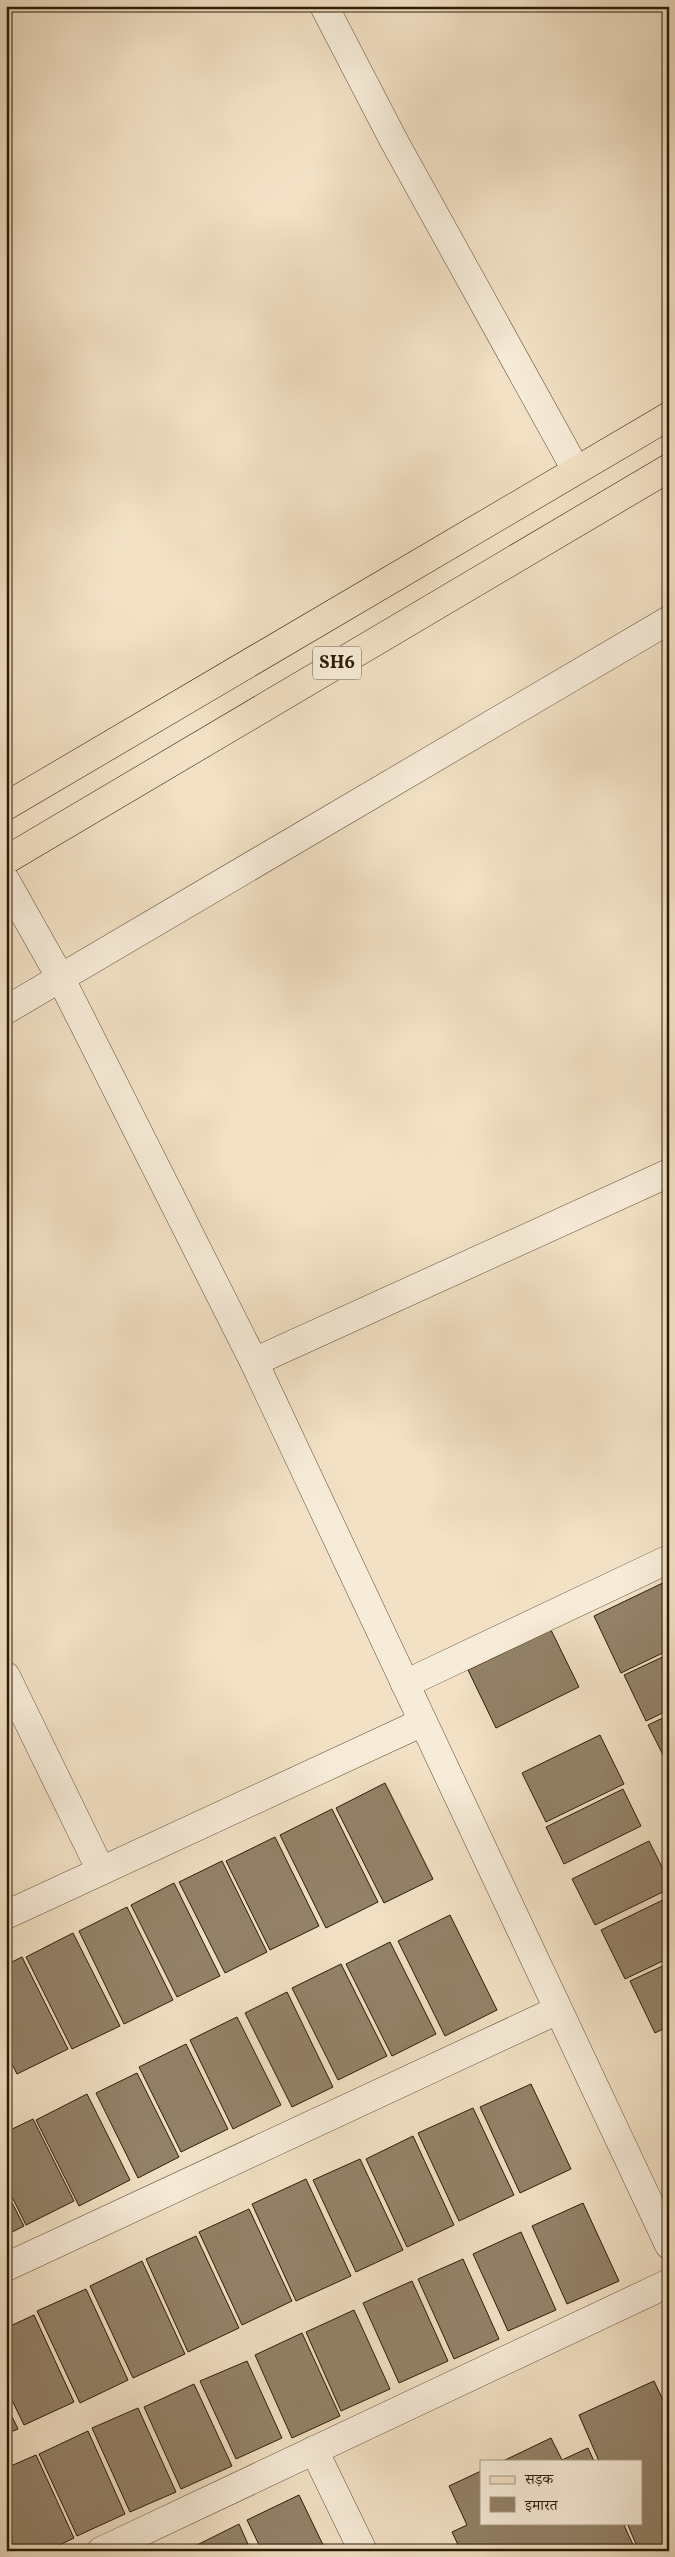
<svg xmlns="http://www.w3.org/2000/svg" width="675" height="2557" font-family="Vollkorn,'Noto Serif Devanagari',serif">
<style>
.building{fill:#938269;stroke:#2c1c06}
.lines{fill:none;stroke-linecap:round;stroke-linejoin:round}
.minor-casing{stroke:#5e4d36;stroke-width:29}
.tertiary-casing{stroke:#5e4d36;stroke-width:29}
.primary-casing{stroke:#2c1c06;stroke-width:29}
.minor{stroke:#f7ecd9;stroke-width:28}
.tertiary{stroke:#f7ecd9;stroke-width:28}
.primary{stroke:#f2e1c5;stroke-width:28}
.labels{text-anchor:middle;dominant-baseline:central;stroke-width:4;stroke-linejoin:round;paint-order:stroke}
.shield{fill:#f7ecd9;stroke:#695a45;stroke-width:1}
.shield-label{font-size:19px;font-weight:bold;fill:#2c1c06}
</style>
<rect width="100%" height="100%" fill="#f2e1c5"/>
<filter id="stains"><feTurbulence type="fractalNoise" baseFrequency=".004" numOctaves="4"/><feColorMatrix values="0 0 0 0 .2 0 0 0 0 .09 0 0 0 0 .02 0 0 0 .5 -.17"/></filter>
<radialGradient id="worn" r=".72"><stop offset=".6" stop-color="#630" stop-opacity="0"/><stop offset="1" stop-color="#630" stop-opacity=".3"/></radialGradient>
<g class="building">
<path d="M669 1580V1650L621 1673 594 1616Z"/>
<path d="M551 1630 579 1687 496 1728 468 1670Z"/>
<path d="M669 1654V1710L646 1721 624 1675Z"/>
<path d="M669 1715V1767L648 1725Z"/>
<path d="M600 1735 624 1784 546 1822 522 1773Z"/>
<path d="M385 1783 433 1879 384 1903 336 1808Z"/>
<path d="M623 1789 641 1826 564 1864 546 1827Z"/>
<path d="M332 1809 378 1902 326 1928 280 1835Z"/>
<path d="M275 1837 319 1926 270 1950 226 1861Z"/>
<path d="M649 1841 669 1881V1889L595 1925 572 1879Z"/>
<path d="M222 1861 267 1952 225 1973 179 1882Z"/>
<path d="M174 1883 220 1976 177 1997 131 1905Z"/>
<path d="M669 1897V1958L625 1979 601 1930Z"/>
<path d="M127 1907 173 2000 124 2024 79 1931Z"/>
<path d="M450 1915 497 2010 445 2036 398 1941Z"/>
<path d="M73 1933 120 2026 72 2049 26 1957Z"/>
<path d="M390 1942 436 2034 392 2056 346 1964Z"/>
<path d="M22 1957 68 2049 17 2074 6 2052V1965Z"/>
<path d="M669 1963V2026L655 2033 630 1981Z"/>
<path d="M341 1964 387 2056 338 2080 292 1988Z"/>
<path d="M287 1992 333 2087 292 2107 245 2013Z"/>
<path d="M237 2017 281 2105 233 2129 190 2040Z"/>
<path d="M186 2044 228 2129 181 2152 139 2067Z"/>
<path d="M137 2073 179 2157 138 2178 96 2093Z"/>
<path d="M531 2084 571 2169 520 2193 480 2107Z"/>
<path d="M87 2094 130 2180 79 2206 36 2120Z"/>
<path d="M473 2108 514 2195 459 2221 418 2133Z"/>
<path d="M33 2119 74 2201 26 2225 6 2185V2132Z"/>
<path d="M413 2136 454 2225 407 2247 366 2159Z"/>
<path d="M360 2159 403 2250 356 2272 313 2180Z"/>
<path d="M306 2179 351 2276 296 2301 252 2204Z"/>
<path d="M6 2191 24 2226 6 2235Z"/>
<path d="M583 2203 619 2281 567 2304 532 2226Z"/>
<path d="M249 2209 292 2301 242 2325 199 2232Z"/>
<path d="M521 2232 556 2310 508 2331 473 2254Z"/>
<path d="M196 2236 239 2328 188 2352 146 2259Z"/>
<path d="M463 2259 499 2339 454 2359 418 2279Z"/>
<path d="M142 2261 185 2354 133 2378 90 2286Z"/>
<path d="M412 2281 448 2361 399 2383 363 2303Z"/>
<path d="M86 2289 128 2380 80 2403 37 2311Z"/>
<path d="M354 2310 390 2389 341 2411 306 2332Z"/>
<path d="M34 2315 74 2402 24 2425 6 2388V2328Z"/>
<path d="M302 2333 340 2416 292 2438 255 2355Z"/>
<path d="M247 2361 282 2438 236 2459 200 2381Z"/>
<path d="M654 2381 669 2413V2551H639L627 2523H641V2461H599L579 2415Z"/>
<path d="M194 2384 232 2466 181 2489 144 2407Z"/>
<path d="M6 2404 18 2429 6 2434Z"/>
<path d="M138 2408 176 2492 130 2512 92 2428Z"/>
<path d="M88 2431 125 2514 77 2536 39 2454Z"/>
<path d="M551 2438 562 2460 588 2448 594 2461H503Z"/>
<path d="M36 2455 74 2538 47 2551H16L6 2529V2468Z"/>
<path d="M481 2471V2523H623L636 2551H461L452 2532 467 2525 449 2486Z"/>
<path d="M299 2495 326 2551H262L247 2520Z"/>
<path d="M239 2524 251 2551H197L195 2546Z"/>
</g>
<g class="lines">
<g class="minor-casing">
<g id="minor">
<path d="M324 6 394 141 576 470"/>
<path d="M6 1010 669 620"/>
<path d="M254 1362 669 1173"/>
<path d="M6 1676 101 1871"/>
<path d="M405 1684 669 1559"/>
<path d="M6 1915 423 1722"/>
<path d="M6 2267 558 2010"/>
<path d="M314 2450 363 2551"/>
<path d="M101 2551 669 2283"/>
</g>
</g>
<g class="tertiary-casing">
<path id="tertiary" d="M6 881 60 977 254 1362 669 2245"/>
</g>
<g class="primary-casing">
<g id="primary">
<path d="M6 806 669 416"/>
<path d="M6 860 669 468"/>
</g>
</g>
<use href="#minor" class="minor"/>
<use href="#tertiary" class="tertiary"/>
<use href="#primary" class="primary"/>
</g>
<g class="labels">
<rect class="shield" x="313" y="646.5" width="48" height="33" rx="4"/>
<g class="shield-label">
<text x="337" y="663">SH6</text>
</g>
</g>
<rect width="675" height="2557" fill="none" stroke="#f2e1c5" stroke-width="25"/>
<rect x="8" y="8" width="660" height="2542" fill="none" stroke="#2c1c06" stroke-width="2.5"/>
<rect x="12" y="12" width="650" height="2532" fill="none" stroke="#2c1c06"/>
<rect x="480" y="2460" width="162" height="65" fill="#f7ecd9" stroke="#a69985"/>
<rect x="490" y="2476" width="25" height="8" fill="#f2e1c5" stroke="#a69985"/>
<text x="525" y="2484" font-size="15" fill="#2c1c06">सड़क</text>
<rect x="490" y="2497" width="25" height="15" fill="#938269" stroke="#a69985"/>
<text x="525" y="2510" font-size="15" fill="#2c1c06">इमारत</text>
<rect width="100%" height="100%" filter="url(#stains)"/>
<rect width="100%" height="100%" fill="url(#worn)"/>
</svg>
